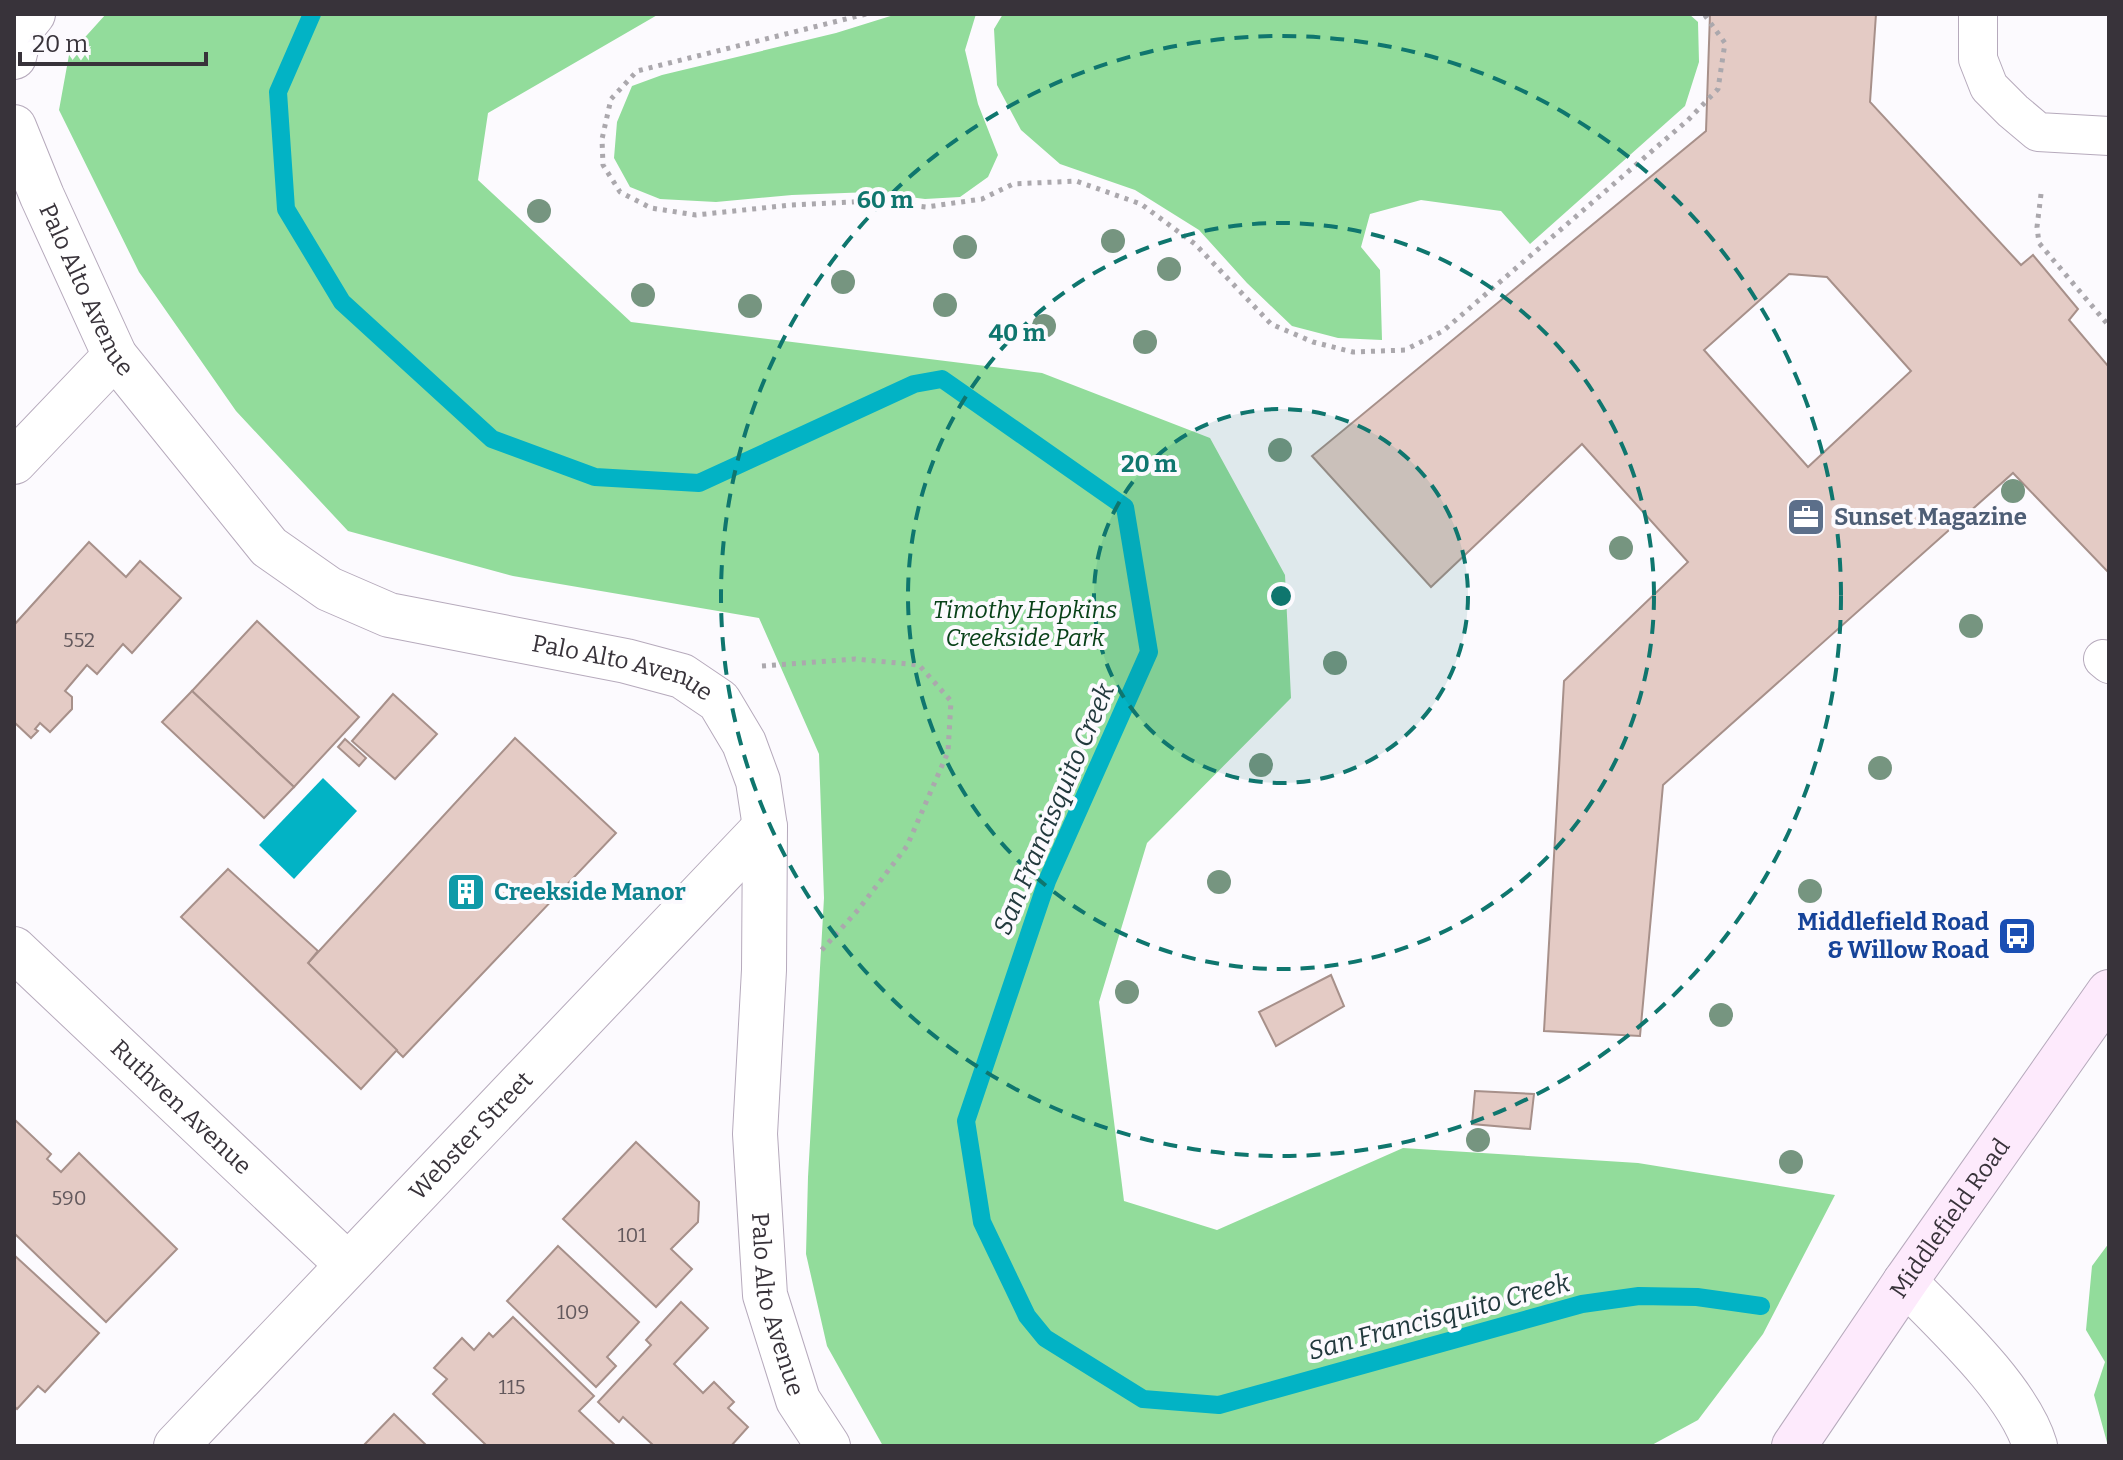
<svg xmlns="http://www.w3.org/2000/svg" width="2123" height="1460" font-family="Bitter,serif">
<style>
.green{fill:#92dc9b}
.water{fill:#02b3c5}
.lines{fill:none;stroke-linecap:round;stroke-linejoin:round}
.stream{stroke:#02b3c5;stroke-width:18}
.building{fill:#e4cbc5;stroke:#a7908a;stroke-width:2;fill-rule:evenodd}
.lane-casing{stroke:#b6aabc;stroke-width:40}
.street-casing{stroke:#b6aabc;stroke-width:46}
.secondary-casing{stroke:#b6aabc;stroke-width:46}
.path{stroke:#aba8ad;stroke-width:5;stroke-dasharray:4 6;stroke-linecap:butt}
.lane{stroke:#fff;stroke-width:38}
.street{stroke:#fff;stroke-width:44}
.secondary{stroke:#fdeafc;stroke-width:44}
.tree{fill:#769580}
.ring{fill:none;stroke:#0f766e;stroke-width:4;stroke-dasharray:14 10}
.labels{text-anchor:middle;dominant-baseline:central;stroke-width:8;stroke-linejoin:round;paint-order:stroke}
.number-label{font-size:20px;fill:#63595d}
.street-label{font-size:24px;fill:#38333a;stroke:#fcfafe}
.service-label{font-size:24px;font-weight:bold;fill:#4e5e75;stroke:#fcfafe;text-anchor:start}
.park-label{font-size:24px;font-style:italic;fill:#094219;stroke:#fcfafe}
.culture-label{font-size:24px;font-weight:bold;fill:#0d838f;stroke:#fcfafe;text-anchor:start}
.transit-label{font-size:24px;font-weight:bold;fill:#164399;stroke:#fcfafe;text-anchor:end}
.water-label{font-size:26px;font-style:italic;fill:#22393d;stroke:#fcfafe}
.centre{fill:#0f766e;stroke:#fcfafe;stroke-width:4}
.ring-label{font-size:24px;text-anchor:middle;font-weight:bold;fill:#0f766e;stroke:#fcfafe;stroke-width:8;stroke-linejoin:round;paint-order:stroke}
</style>
<rect width="100%" height="100%" fill="#fcfafe"/>
<g class="green">
<path d="M106 14H659L488 113 478 180 631 322 1042 373 1210 438 1285 575 1291 698 1147 843 1099 1002 1124 1201 1217 1230 1403 1148 1638 1163 1835 1195 1763 1334 1698 1420 1650 1446H883L827 1346 806 1254 808 1177 824 898 819 754 759 618 513 576 348 531 236 411 139 272 59 110 69 55Z"/>
<path d="M897 14H976L965 50 978 104 998 155 988 177 960 197 925 199 871 192 792 195 716 202 660 199 630 187 614 158 617 122 632 86 662 75 836 33Z"/>
<path d="M1003 14H1689L1698 22 1699 62 1685 106 1530 244 1501 211 1421 200 1370 214 1361 247 1380 270 1382 340 1338 338 1292 326 1247 283 1199 230 1135 190 1060 164 1021 130 997 85 994 29Z"/>
<path d="M2109 1243V1446H2108L2094 1395 2105 1362 2086 1330 2092 1266Z"/>
</g>
<path class="water" d="M323 778 357 811 294 879 259 845Z"/>
<g class="lines">
<path class="stream" d="M312 14 278 92 286 209 342 302 492 439 595 477 699 483 914 384 942 379 1125 507 1149 652 1047 881 966 1121 982 1222 1027 1316 1045 1338 1143 1399 1219 1405 1582 1304 1639 1296 1697 1297 1761 1306"/>
</g>
<g class="building">
<path d="M1710 14H1876L1870 102 2021 265 2033 255 2078 309 2069 320 2109 367V573L2013 473 1663 785 1640 1036 1544 1031 1564 681 1688 562 1582 444 1431 587 1312 456 1706 131ZM1789 274 1827 277 1911 371 1808 467 1704 350Z"/>
<path d="M89 542 126 577 140 561 181 598 132 653 123 644 97 674 87 665 65 691 72 697V709L50 732 40 723 35 729 38 731 31 738 14 722V625Z"/>
<path d="M257 621 359 717 294 787 192 691Z"/>
<path d="M192 691 294 787 264 818 162 722Z"/>
<path d="M393 694 437 734 395 779 352 741Z"/>
<path d="M515 738 616 833 403 1057 308 963Z"/>
<path d="M345 739 366 758 359 766 338 747Z"/>
<path d="M228 869 318 951 308 963 397 1050 361 1089 181 917Z"/>
<path d="M1331 975 1344 1006 1276 1046 1259 1012Z"/>
<path d="M1475 1091 1534 1094 1530 1129 1472 1124Z"/>
<path d="M14 1119 51 1154 47 1159 61 1172 79 1153 177 1249 106 1322 14 1233Z"/>
<path d="M636 1142 699 1202 698 1222 671 1249 692 1269 656 1307 563 1219Z"/>
<path d="M558 1246 639 1322 607 1357 616 1366 596 1387 507 1301Z"/>
<path d="M14 1255 99 1333 45 1392 38 1386 17 1409 14 1406Z"/>
<path d="M681 1302 708 1328 674 1364 703 1393 714 1382 734 1402 728 1408 748 1427 731 1446H654L623 1417 619 1422 598 1402 651 1345 646 1340Z"/>
<path d="M513 1317 594 1396 579 1411 616 1446H487L433 1394 447 1379 434 1368 462 1338 474 1350 489 1333 493 1337Z"/>
<path d="M394 1414 427 1446H363Z"/>
</g>
<g class="lines">
<g class="lane-casing">
<g id="lane">
<path d="M1978 14V59L1989 87 2013 111 2038 132 2109 136"/>
<path d="M2103 659 2109 664"/>
</g>
</g>
<g class="street-casing">
<g id="street">
<path d="M14 57 21 29 33 14"/>
<path id="s1" d="M14 127 42 196 115 356 269 547 329 589 389 615 626 661 682 676 719 701 744 743 758 781 765 827 764 970 755 1134 765 1295 798 1400 828 1446"/>
<path d="M14 462 115 356"/>
<path id="s2" d="M14 949 347 1264"/>
<path d="M1905 1282C1945 1323 2019 1391 2035 1446"/>
<path id="s3" d="M176 1446 765 827"/>
</g>
</g>
<g class="secondary-casing">
<g id="secondary">
<path id="s4" d="M1794 1446 1905 1282 2109 992"/>
</g>
</g>
<g class="path">
<path d="M866 14 637 71 611 99 602 139 603 165 620 192 651 208 696 215 791 205 871 201 926 207 982 199 1013 184 1076 181 1141 204 1195 244 1271 324 1313 342 1353 352 1405 350 1443 331 1688 120 1718 89 1725 43 1704 14"/>
<path d="M2041 194 2037 227 2039 243 2109 326"/>
<path d="M762 666 855 659 919 665 951 701 948 752 907 846 858 910 819 953"/>
</g>
<use href="#lane" class="lane"/>
<use href="#street" class="street"/>
<use href="#secondary" class="secondary"/>
</g>
<g class="tree">
<circle cx="539" cy="211" r="12"/>
<circle cx="1113" cy="241" r="12"/>
<circle cx="965" cy="247" r="12"/>
<circle cx="1169" cy="269" r="12"/>
<circle cx="843" cy="282" r="12"/>
<circle cx="643" cy="295" r="12"/>
<circle cx="945" cy="305" r="12"/>
<circle cx="750" cy="306" r="12"/>
<circle cx="1044" cy="326" r="12"/>
<circle cx="1145" cy="342" r="12"/>
<circle cx="1280" cy="450" r="12"/>
<circle cx="2013" cy="491" r="12"/>
<circle cx="1621" cy="548" r="12"/>
<circle cx="1971" cy="626" r="12"/>
<circle cx="1335" cy="663" r="12"/>
<circle cx="1261" cy="765" r="12"/>
<circle cx="1880" cy="768" r="12"/>
<circle cx="1219" cy="882" r="12"/>
<circle cx="1810" cy="891" r="12"/>
<circle cx="1127" cy="992" r="12"/>
<circle cx="1721" cy="1015" r="12"/>
<circle cx="1478" cy="1140" r="12"/>
<circle cx="1791" cy="1162" r="12"/>
</g>
<circle cx="1281" cy="596" r="187" fill="#0f766e" fill-opacity=".12"/>
<g class="ring">
<circle cx="1281" cy="596" r="187"/>
<circle cx="1281" cy="596" r="373"/>
<circle cx="1281" cy="596" r="560"/>
</g>
<defs>
<g id="office-square" transform="scale(2)"><rect x="-9" y="-9" width="18" height="18" rx="4" fill="#5c6f8a" stroke="#fcfafe"/><path d="M-6-3h4V-5.5h4V-3h4V5H-6ZM-1-4.5V-3h2v-1.5ZM-6 0V1H6V0Z" fill="#fff"/></g>
<g id="building-square" transform="scale(2)"><rect x="-9" y="-9" width="18" height="18" rx="4" fill="#0f9aa8" stroke="#fcfafe"/><path d="M-4-6H4V6H1V3H-1V6H-4ZM-2.5-4.3h1.7v1.8h-1.7ZM.8-4.3h1.7v1.8H.8ZM-2.5-1h1.7V.8h-1.7ZM.8-1h1.7V.8H.8Z" fill="#fff"/></g>
<g id="bus-square" transform="scale(2)"><rect x="-9" y="-9" width="18" height="18" rx="4" fill="#1a4fb4" stroke="#fcfafe"/><path d="M-5-6H5V4H4V6H2V4H-2V6H-4V4H-5ZM-3.5-4V0h7V-4ZM-3.5 1.2v1.5H-2V1.2ZM2 1.2v1.5H3.5V1.2Z" fill="#fff"/></g>
</defs>
<g fill-rule="evenodd">
<use href="#office-square" x="1806" y="517"/>
<use href="#building-square" x="466" y="892"/>
<use href="#bus-square" x="2017" y="936"/>
</g>
<g class="labels">
<g class="number-label">
<text x="79" y="640">552</text>
<text x="69" y="1198">590</text>
<text x="632" y="1235">101</text>
<text x="573" y="1312">109</text>
<text x="512" y="1387">115</text>
</g>
<g class="street-label">
<text stroke="none"><textPath href="#s1" startOffset="178">Palo Alto Avenue</textPath></text>
<text stroke="none"><textPath href="#s1" startOffset="874">Palo Alto Avenue</textPath></text>
<text stroke="none"><textPath href="#s2" startOffset="230">Ruthven Avenue</textPath></text>
<text stroke="none"><textPath href="#s3" startOffset="428">Webster Street</textPath></text>
<text stroke="none"><textPath href="#s4" startOffset="276">Middlefield Road</textPath></text>
<text stroke="none"><textPath href="#s1" startOffset="1594">Palo Alto Avenue</textPath></text>
</g>
<g class="service-label">
<text x="1834" y="517">Sunset Magazine</text>
</g>
<g class="park-label">
<text x="1025" y="610">Timothy Hopkins<tspan x="1025" dy="28">Creekside Park</tspan></text>
</g>
<g class="culture-label">
<text x="494" y="892">Creekside Manor</text>
</g>
<g class="transit-label">
<text x="1989" y="922">Middlefield Road<tspan x="1989" dy="28">&amp; Willow Road</tspan></text>
</g>
<g class="water-label">
<text transform="translate(1054 809) rotate(-67)">San Francisquito Creek</text>
<text transform="translate(1439 1317) rotate(-15)">San Francisquito Creek</text>
</g>
</g>
<circle cx="1281" cy="596" r="12" class="centre"/>
<g class="ring-label">
<text x="885" y="208">60 m</text>
<text x="1017" y="341">40 m</text>
<text x="1149" y="472">20 m</text>
</g>
<rect width="2123" height="1460" fill="none" stroke="#38333a" stroke-width="32"/>
<path d="M20 52v12h186v-12" fill="none" stroke="#38333a" stroke-width="4"/>
<text x="32" y="52" font-size="24" fill="#38333a" stroke="#fcfafe" stroke-width="6" paint-order="stroke">20 m</text>
</svg>
